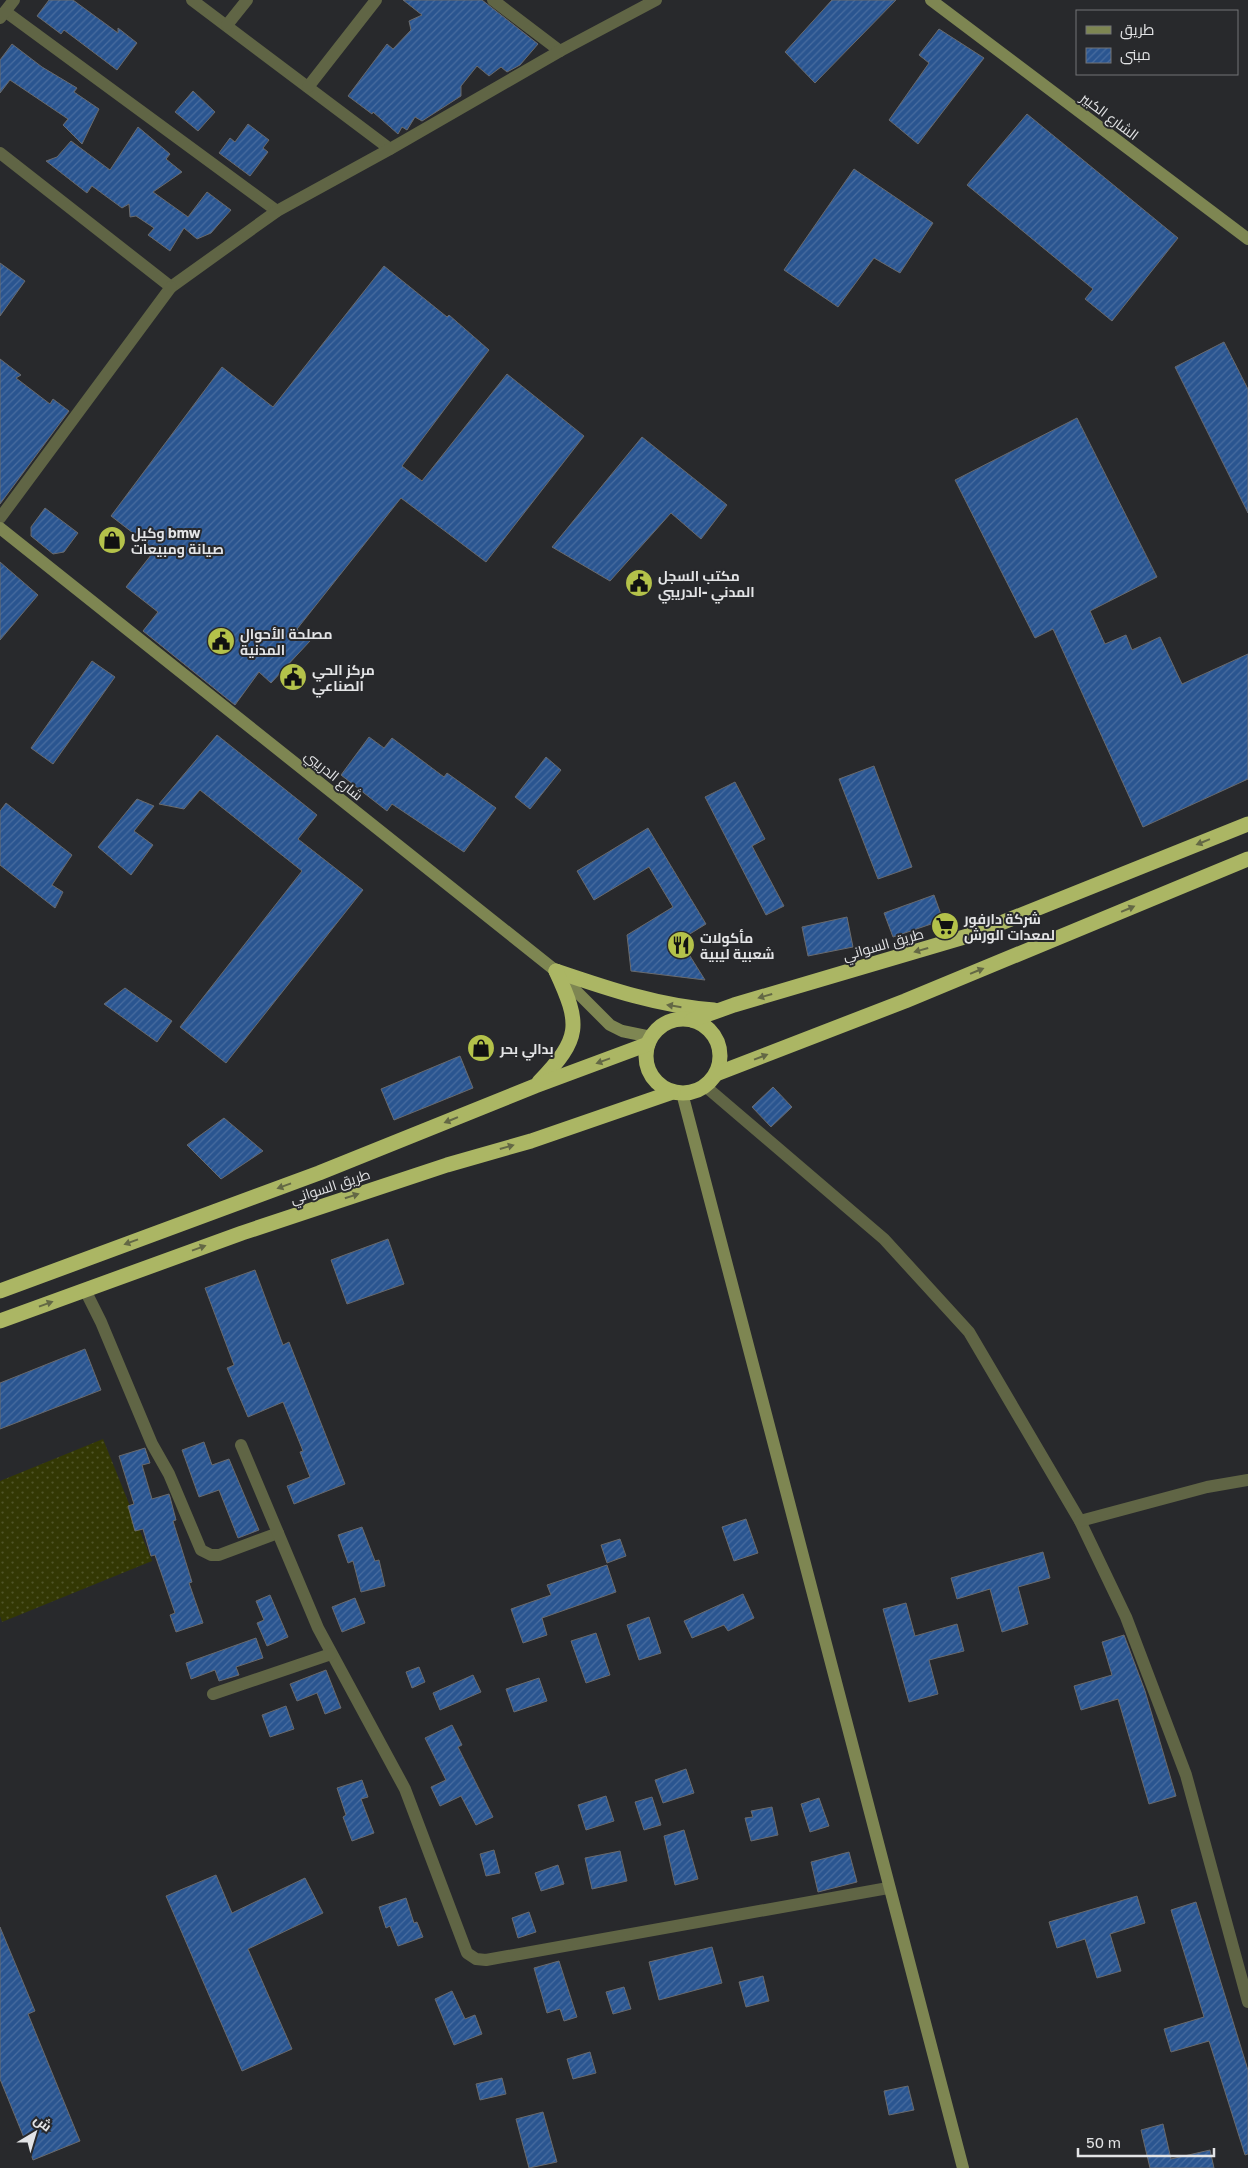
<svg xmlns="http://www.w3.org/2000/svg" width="1248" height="2168" font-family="'Golos Text',Cairo,sans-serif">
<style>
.grass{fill:url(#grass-dots)}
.building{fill:url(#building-hatch);stroke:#696a6d}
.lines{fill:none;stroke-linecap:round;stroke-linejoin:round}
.street{stroke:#606545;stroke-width:12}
.secondary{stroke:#7e8652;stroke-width:12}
.highway{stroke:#abb664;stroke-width:15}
.oneway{fill:#636845}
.labels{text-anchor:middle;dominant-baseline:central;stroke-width:4;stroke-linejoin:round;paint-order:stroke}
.street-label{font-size:14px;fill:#e3e4e6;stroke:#28292c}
.poi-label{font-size:14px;font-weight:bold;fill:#e3e4e6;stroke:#28292c;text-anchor:start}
</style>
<defs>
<pattern id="grass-dots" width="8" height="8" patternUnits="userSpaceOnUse" patternTransform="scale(1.25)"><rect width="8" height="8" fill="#333804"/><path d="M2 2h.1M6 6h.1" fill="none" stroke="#505529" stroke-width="1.8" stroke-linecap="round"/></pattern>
<pattern id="building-hatch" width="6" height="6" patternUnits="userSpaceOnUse" patternTransform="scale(1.25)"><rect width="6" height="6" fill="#2a5590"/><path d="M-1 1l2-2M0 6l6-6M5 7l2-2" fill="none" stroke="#496da0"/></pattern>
</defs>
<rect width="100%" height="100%" fill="#28292c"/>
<path class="grass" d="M103 1439 152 1561 2 1622 0 1616V1481Z"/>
<g class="building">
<path d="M49 0H73L118 33V28L137 43 117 70 64 30 61 34 37 16Z"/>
<path d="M403 0H482L538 44 520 65 507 72 501 67 489 76 477 66 461 86V96L422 121 415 117 407 130 402 127 398 134 373 112 372 114 348 96 387 44 393 49 411 30 409 21 422 15Z"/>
<path d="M832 0H896L815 83 785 52Z"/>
<path d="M939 29 984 58 918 144 889 120 929 63 919 55Z"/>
<path d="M12 44 42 67 77 88 74 92 99 109 82 144 63 125 68 119 10 80 0 93V60Z"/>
<path d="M193 91 215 112 198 131 175 112Z"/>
<path d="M1027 114 1178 238 1112 321 1085 299 1093 289 967 185Z"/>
<path d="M248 124 269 140 263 148 268 152 250 176 219 153 230 138 235 142Z"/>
<path d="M138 127 170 154 166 159 182 172 153 192 188 217 207 192 231 210 211 233 197 239 184 228 170 251 148 235 154 228 136 216 130 217 129 204 122 208 92 186 87 193 46 161 57 157 71 141 110 170Z"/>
<path d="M854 169 933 223 900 273 874 258 838 307 784 270Z"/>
<path d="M0 263 25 281 0 316Z"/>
<path d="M384 266 447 317 449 315 489 350 402 466 422 481 507 374 584 436 486 562 401 498 297 629 310 641 271 683 259 672 235 705 143 631 158 612 126 587 155 550 111 516 222 367 273 407Z"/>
<path d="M1224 342 1248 389V513L1175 367Z"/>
<path d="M0 359 21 375 16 378 50 404 53 399 69 411 0 504Z"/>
<path d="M1077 418 1157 577 1090 611 1105 644 1126 635 1132 650 1160 637 1182 684 1248 654V779L1143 827 1053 629 1035 638 955 480Z"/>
<path d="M642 437 727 505 701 539 671 513 610 581 552 547Z"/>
<path d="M45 508 78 533 64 552 53 554 31 536V527Z"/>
<path d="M0 562 38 595 0 640Z"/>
<path d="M92 661 115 677 53 764 31 748Z"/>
<path d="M217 735 317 815 298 839 363 890 226 1063 180 1027 302 871 200 790 184 809 159 804Z"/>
<path d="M369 737 384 748 392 738 444 777 447 773 496 808 464 852 392 804 387 811 341 775Z"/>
<path d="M546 757 561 770 530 809 515 797Z"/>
<path d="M874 766 912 867 878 879 839 779Z"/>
<path d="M735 782 765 839 752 846 784 906 766 915 705 797Z"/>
<path d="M137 799 154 806 134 831 153 845 131 875 98 847Z"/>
<path d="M6 803 72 855 52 885 63 892 55 908 0 865V811Z"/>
<path d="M648 828 706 924 680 940 705 980 631 971 627 935 673 907 649 867 594 900 577 871Z"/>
<path d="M934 895 943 920 893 937 884 913Z"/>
<path d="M847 917 853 947 808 956 802 927Z"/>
<path d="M125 988 172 1021 157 1042 104 1004Z"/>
<path d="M460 1056 473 1088 394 1120 381 1089Z"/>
<path d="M773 1087 792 1107 771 1127 752 1107Z"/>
<path d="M224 1118 263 1151 221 1179 187 1145Z"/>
<path d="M388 1239 404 1284 347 1304 331 1260Z"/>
<path d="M255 1270 283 1345 289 1342 345 1484 294 1504 287 1486 310 1477 300 1452 303 1451 283 1402 248 1417 227 1368 234 1365 205 1288Z"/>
<path d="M85 1349 101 1390 0 1429V1383Z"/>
<path d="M204 1442 212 1465 229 1459 259 1530 238 1538 219 1490 199 1497 182 1450Z"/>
<path d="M145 1448 150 1463 142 1465 152 1499 169 1494 170 1497 176 1520 173 1521 192 1582 189 1583 203 1623 176 1632 170 1615 175 1613 155 1555 151 1556 143 1529 135 1531 128 1506 134 1504 119 1456Z"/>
<path d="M746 1519 758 1553 734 1561 722 1527Z"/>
<path d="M362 1527 375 1561 379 1560 385 1586 361 1592 353 1561 348 1563 338 1535Z"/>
<path d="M620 1539 626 1556 607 1563 601 1545Z"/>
<path d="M1043 1552 1050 1578 1018 1587 1028 1624 1002 1632 990 1589 957 1599 951 1578Z"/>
<path d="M607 1565 616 1592 542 1618 547 1635 523 1643 511 1609 551 1595 547 1585Z"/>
<path d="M743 1594 754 1618 728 1631 724 1625 692 1638 684 1621Z"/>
<path d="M270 1595 288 1637 267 1646 257 1623 264 1620 256 1601Z"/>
<path d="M355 1598 365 1623 342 1632 332 1607Z"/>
<path d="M906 1603 915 1636 957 1624 964 1651 929 1660 938 1694 909 1702 883 1609Z"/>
<path d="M649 1617 661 1653 639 1660 627 1625Z"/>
<path d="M596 1633 610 1675 586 1683 571 1641Z"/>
<path d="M1124 1635 1145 1691 1176 1796 1149 1804 1118 1699 1081 1710 1074 1686 1112 1675 1102 1642Z"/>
<path d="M256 1638 263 1658 236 1667 239 1675 219 1681 215 1670 191 1679 186 1663Z"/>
<path d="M419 1667 425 1682 412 1688 406 1672Z"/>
<path d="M326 1670 341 1708 325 1714 317 1693 297 1701 290 1684Z"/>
<path d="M473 1675 481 1692 440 1710 433 1693Z"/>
<path d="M539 1678 547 1701 514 1712 506 1689Z"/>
<path d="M286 1706 294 1729 270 1737 262 1715Z"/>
<path d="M452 1725 462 1745 458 1747 493 1817 476 1825 461 1796 440 1806 431 1787 446 1780 425 1738Z"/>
<path d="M686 1769 694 1793 663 1803 655 1780Z"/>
<path d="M362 1780 368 1797 361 1799 374 1833 352 1841 343 1817 346 1815 337 1788Z"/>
<path d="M606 1796 614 1821 586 1830 578 1805Z"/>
<path d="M652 1797 661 1825 644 1830 635 1802Z"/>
<path d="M819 1798 829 1826 810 1832 801 1804Z"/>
<path d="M772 1807 778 1835 751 1841 745 1818 753 1817 751 1811Z"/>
<path d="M684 1830 698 1879 675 1885 664 1836Z"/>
<path d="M494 1850 500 1873 486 1876 480 1854Z"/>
<path d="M620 1851 627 1881 592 1889 585 1858Z"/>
<path d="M849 1852 857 1882 818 1892 811 1862Z"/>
<path d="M558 1865 564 1884 541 1891 535 1873Z"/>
<path d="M216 1875 232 1913 305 1878 323 1913 248 1949 292 2049 242 2071 166 1896Z"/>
<path d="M1137 1896 1145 1923 1110 1934 1121 1971 1097 1978 1085 1939 1057 1948 1049 1922Z"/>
<path d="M406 1898 414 1923 417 1922 423 1937 398 1946 390 1926 386 1928 379 1907Z"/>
<path d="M1196 1902 1248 2070V2154L1245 2155 1209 2041 1171 2052 1164 2029 1204 2017 1171 1910Z"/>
<path d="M529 1912 536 1932 518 1938 512 1918Z"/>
<path d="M0 1927 35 2011 28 2014 80 2141 33 2160 0 2079Z"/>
<path d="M712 1947 722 1983 659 2000 649 1962Z"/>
<path d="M559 1961 577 2017 564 2021 560 2009 547 2013 534 1968Z"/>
<path d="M763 1976 769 2001 746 2007 739 1982Z"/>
<path d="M624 1987 631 2009 613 2014 606 1992Z"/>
<path d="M452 1991 465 2019 475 2015 482 2034 454 2045 435 1999Z"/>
<path d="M590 2052 596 2073 573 2079 567 2059Z"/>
<path d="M502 2078 506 2094 480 2100 476 2084Z"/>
<path d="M908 2086 914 2110 889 2115 884 2091Z"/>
<path d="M543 2112 557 2162 529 2168 516 2119Z"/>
<path d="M1163 2124 1171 2159 1210 2150 1214 2168H1150L1141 2130Z"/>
</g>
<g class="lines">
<g class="street">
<path d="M192 0 390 149"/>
<path d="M493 0 560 51"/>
<path d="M6 12 277 211"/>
<path d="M0 18 14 0"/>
<path d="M227 25 247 0"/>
<path d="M308 87 376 0"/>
<path d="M0 153 171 287 277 211 390 149 560 51 656 0"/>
<path d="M0 518 171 287"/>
<path d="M705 1086 884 1239 969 1332 1080 1521 1126 1617 1186 1775 1248 2002"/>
<path d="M85 1290 101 1322 152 1444 169 1474 201 1550 211 1555H219L278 1533"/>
<path d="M241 1445 318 1628 405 1789 467 1953 476 1959 486 1960 888 1888"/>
<path d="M1080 1521 1207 1487 1248 1480"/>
<path d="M213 1694 331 1654"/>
</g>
<g class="secondary">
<path d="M931 0 1248 239"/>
<path d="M0 528 556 971 610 1025 622 1031 651 1037"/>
<path d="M682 1093 963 2168"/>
</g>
<g class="highway">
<path d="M556 971C609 989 659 1006 714 1010"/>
<circle cx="683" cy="1056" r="37"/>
<path d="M692 1020 734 1005 971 935 1248 824"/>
<path d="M716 1074 905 1001 1248 859"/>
<path d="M539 1082C581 1038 581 1025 556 971"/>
<path d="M0 1291 319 1173 535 1086 648 1044"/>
<path d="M0 1321 242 1233 447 1165 531 1141 673 1092"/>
</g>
</g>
<defs><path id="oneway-solid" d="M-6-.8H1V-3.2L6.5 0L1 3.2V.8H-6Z" transform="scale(1.25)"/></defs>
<g class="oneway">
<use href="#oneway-solid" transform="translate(1203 842) rotate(158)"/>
<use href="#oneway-solid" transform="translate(1128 909) rotate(-23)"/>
<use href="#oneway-solid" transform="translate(921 950) rotate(164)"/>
<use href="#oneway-solid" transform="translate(977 971) rotate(-22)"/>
<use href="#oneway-solid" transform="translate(765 996) rotate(164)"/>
<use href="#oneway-solid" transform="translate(674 1006) rotate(-171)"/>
<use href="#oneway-solid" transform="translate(761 1057) rotate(-21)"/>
<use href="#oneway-solid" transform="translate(603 1061) rotate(160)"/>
<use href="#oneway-solid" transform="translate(451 1120) rotate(158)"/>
<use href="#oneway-solid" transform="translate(507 1147) rotate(-16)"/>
<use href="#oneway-solid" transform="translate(284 1186) rotate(160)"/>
<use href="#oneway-solid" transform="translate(352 1196) rotate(-18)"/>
<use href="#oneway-solid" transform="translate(131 1242) rotate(160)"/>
<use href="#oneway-solid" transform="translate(199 1248) rotate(-20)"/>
<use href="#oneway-solid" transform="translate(46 1304) rotate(-20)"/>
</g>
<defs>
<g id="shop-disc" transform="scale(1.4375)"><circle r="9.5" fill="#b4c24a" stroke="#28292c"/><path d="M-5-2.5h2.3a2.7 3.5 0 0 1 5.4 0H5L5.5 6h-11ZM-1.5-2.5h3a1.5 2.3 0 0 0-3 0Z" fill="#111"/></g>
<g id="civic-disc" transform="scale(1.4375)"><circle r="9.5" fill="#b4c24a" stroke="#28292c"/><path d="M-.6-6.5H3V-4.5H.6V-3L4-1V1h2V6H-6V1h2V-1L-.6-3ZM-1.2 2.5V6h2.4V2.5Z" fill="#111"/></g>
<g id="supermarket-disc" transform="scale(1.4375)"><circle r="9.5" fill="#b4c24a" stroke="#28292c"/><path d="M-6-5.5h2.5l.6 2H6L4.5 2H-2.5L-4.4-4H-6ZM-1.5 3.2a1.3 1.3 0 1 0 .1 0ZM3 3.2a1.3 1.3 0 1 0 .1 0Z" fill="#111"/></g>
<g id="restaurant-disc" transform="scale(1.4375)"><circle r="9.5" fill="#b4c24a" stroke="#28292c"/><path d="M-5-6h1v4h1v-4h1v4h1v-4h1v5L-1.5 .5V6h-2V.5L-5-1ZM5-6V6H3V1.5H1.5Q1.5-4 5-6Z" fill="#111"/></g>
</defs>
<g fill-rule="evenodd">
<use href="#shop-disc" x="112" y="540"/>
<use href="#civic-disc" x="639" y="583"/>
<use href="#civic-disc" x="221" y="641"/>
<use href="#civic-disc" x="293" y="677"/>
<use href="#supermarket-disc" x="945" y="926"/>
<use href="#restaurant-disc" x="681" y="945"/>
<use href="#shop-disc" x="481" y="1048"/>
</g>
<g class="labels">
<g class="street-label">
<text transform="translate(1110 116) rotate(37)">الشارع الكبير</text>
<text transform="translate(334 775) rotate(39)">شارع الدريبي</text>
<text transform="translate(883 944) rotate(-16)">طريق السواني</text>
<text transform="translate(330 1186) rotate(-18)">طريق السواني</text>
</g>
<g class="poi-label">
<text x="131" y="532">وكيل bmw<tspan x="131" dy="16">صيانة ومبيعات</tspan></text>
<text x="658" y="575">مكتب السجل<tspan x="658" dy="16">المدني -الدريبي</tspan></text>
<text x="240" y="633">مصلحة الأحوال<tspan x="240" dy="16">المدنية</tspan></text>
<text x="312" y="669">مركز الحي<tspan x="312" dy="16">الصناعي</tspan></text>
<text x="964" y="918">شركة دارفور<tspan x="964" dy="16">لمعدات الورش</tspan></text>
<text x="700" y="937">مأكولات<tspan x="700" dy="16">شعبية ليبية</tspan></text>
<text x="500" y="1048">بدالي بحر</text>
</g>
</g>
<rect x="1076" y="10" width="162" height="65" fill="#28292c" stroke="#737476"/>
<rect x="1086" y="26" width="25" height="8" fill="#7e8652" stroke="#737476"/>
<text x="1120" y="35" font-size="15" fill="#e3e4e6">طريق</text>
<rect x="1086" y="48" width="25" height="15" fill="url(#building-hatch)" stroke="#737476"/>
<text x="1120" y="60" font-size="15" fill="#e3e4e6">مبنى</text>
<g transform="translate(35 2133) rotate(38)" stroke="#28292c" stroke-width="4" paint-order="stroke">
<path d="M0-4L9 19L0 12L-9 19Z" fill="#e3e4e6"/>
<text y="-8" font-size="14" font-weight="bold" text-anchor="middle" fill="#e3e4e6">ش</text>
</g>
<path d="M1078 2148v8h136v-8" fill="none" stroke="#e3e4e6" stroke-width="2.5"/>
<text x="1086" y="2148" font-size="15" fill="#e3e4e6" stroke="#28292c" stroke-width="4" paint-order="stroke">50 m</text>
</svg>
